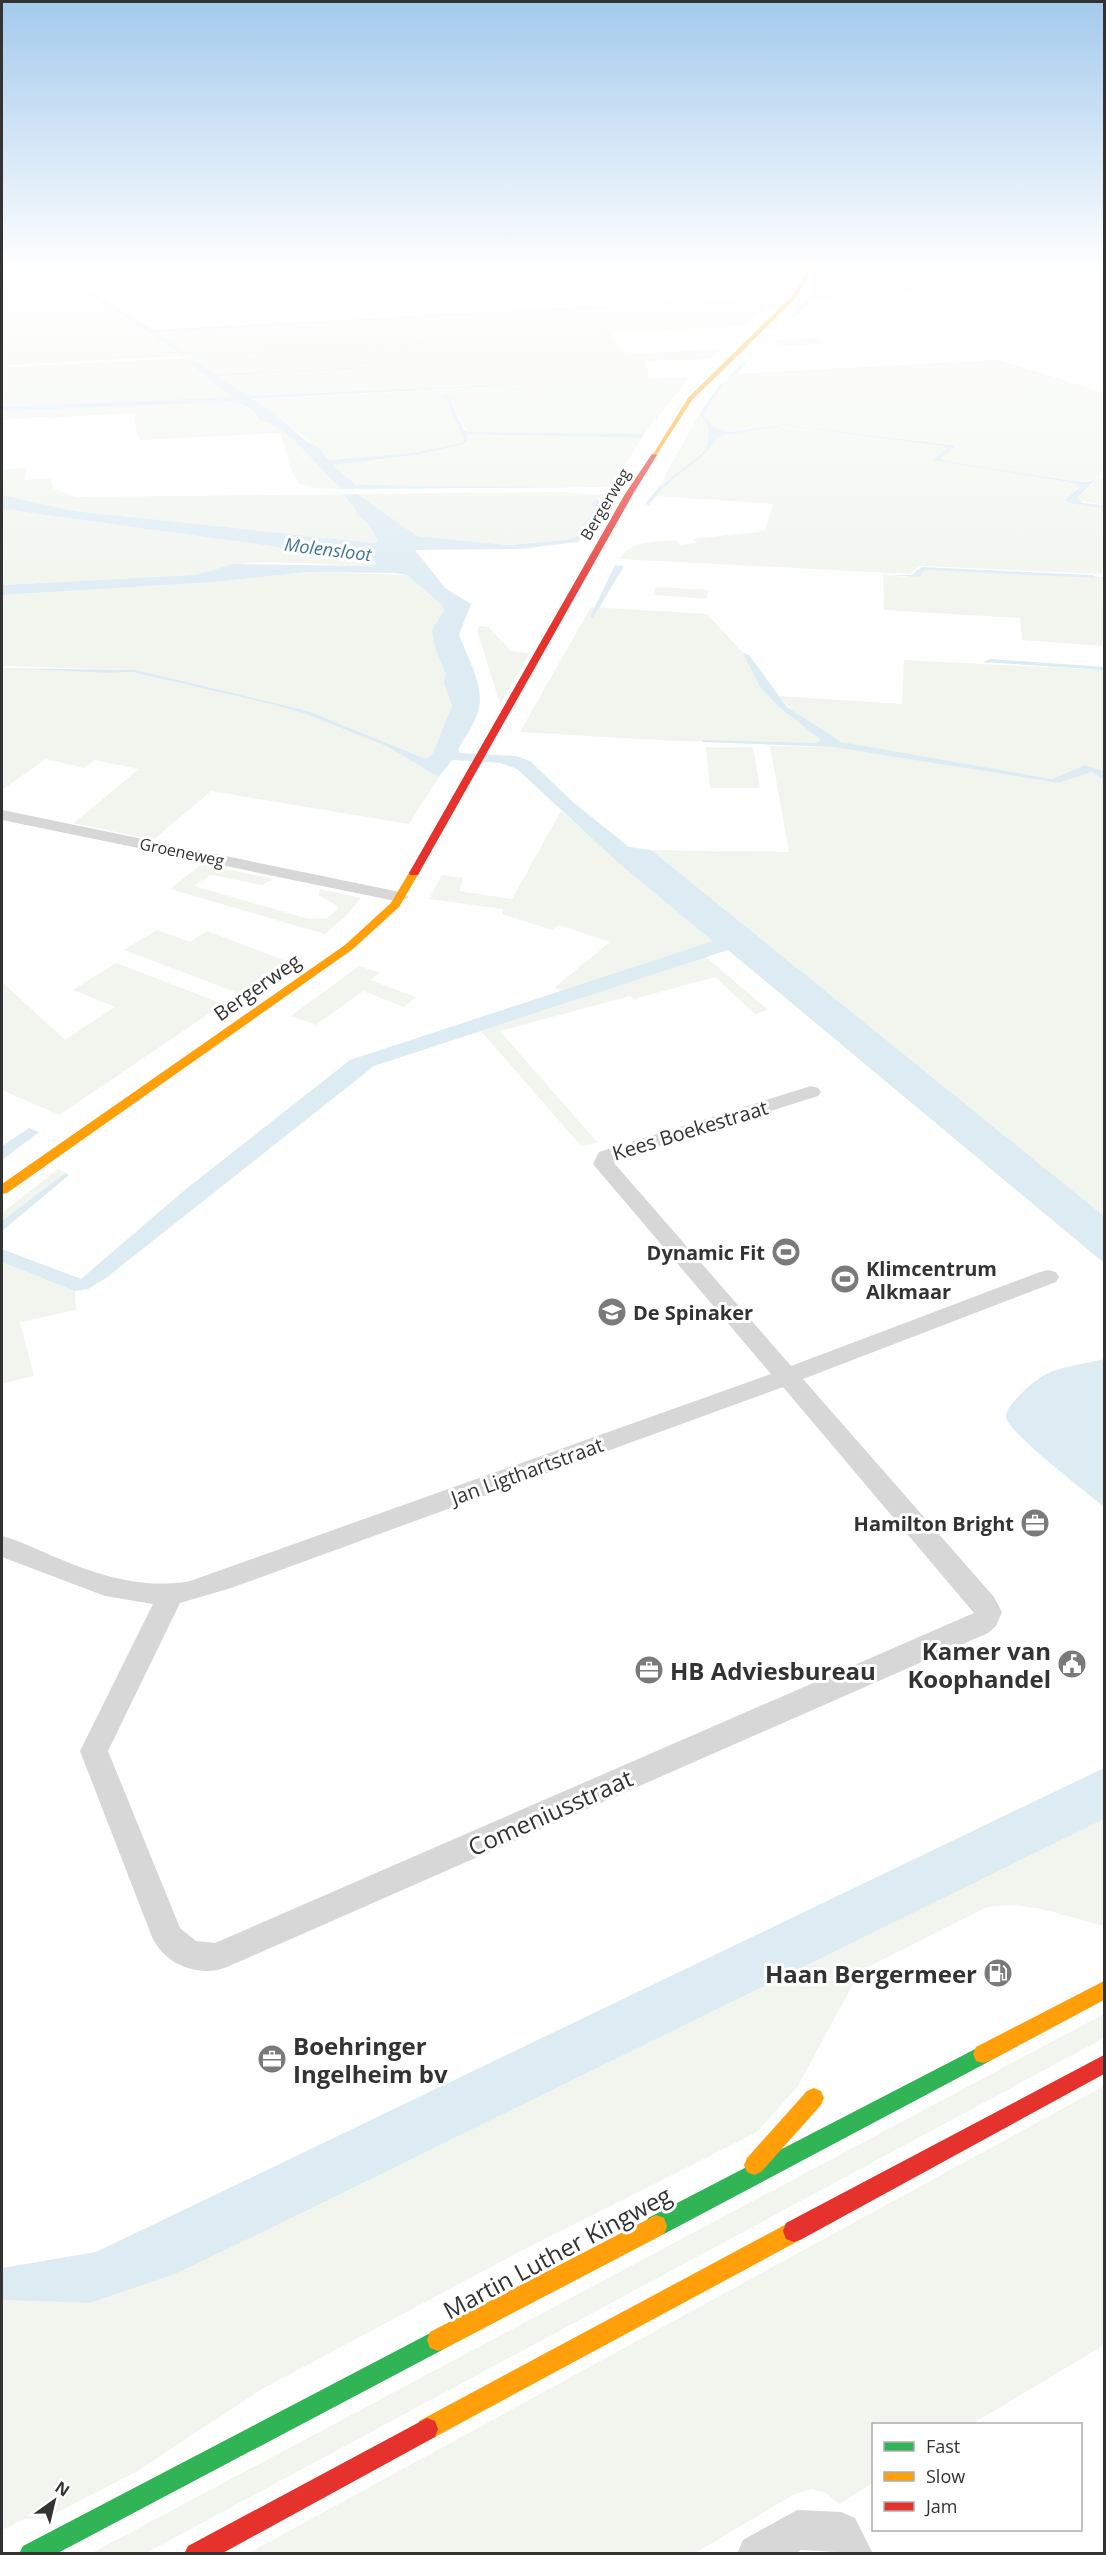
<svg xmlns="http://www.w3.org/2000/svg" width="1106" height="2555" font-family="'Open Sans',sans-serif">
<style>
.green{fill:#f1f5ed}
.water{fill:#ddebf3}
.lines{fill:none;stroke-linecap:round;stroke-linejoin:round}
.street{fill:#d7d7d7;fill-rule:evenodd}
.fast{fill:#30b455;fill-rule:evenodd}
.slow{fill:#ff9f0a;fill-rule:evenodd}
.jam{fill:#e5322d;fill-rule:evenodd}
.labels{text-anchor:middle;dominant-baseline:central;stroke-width:6;stroke-linejoin:round;paint-order:stroke}
.far-street-label{font-size:16px;fill:#333;stroke:#fff}
.far-water-label{font-size:18px;font-style:italic;fill:#3f7597;stroke:#fff}
.street-label{font-size:20px;fill:#333;stroke:#fff}
.poi-label{font-size:20px;font-weight:bold;fill:#333;stroke:#fff;text-anchor:end}
.near-poi-label{font-size:24px;font-weight:bold;fill:#333;stroke:#fff;text-anchor:end}
.near-street-label{font-size:24px;fill:#333;stroke:#fff}
</style>
<rect width="100%" height="100%" fill="#fff"/>
<g class="green">
<path d="M2 268H50L180 354 208 355 578 335 214 354 185 352 155 332 776 298 743 326 611 333 625 354 722 349 711 359 644 361 650 378 690 377 644 434 468 432 445 394 464 441 461 443 412 453 329 460C307 437 280 417 251 400L650 378 250 396 217 376 535 358 220 374 213 373 203 365 231 397 2 407V367L188 358 177 356 2 366Z"/>
<path d="M830 268H1104V273L1096 277 1095 282 817 294Z"/>
<path d="M820 337 826 344 780 346 774 340Z"/>
<path d="M996 361 1104 393V470L1094 478 1101 479 1104 475V505L1078 500 1077 498 1094 483 1090 480 1079 482 945 461 941 458 955 447 952 445 781 425 729 432 712 426 704 414 722 384H720L736 375Z"/>
<path d="M226 402C238 403 255 407 259 420 294 428 316 467 342 489L314 488 298 483 292 473 280 433 140 440 136 430 135 413 2 420V411Z"/>
<path d="M700 413C703 420 710 427 710 435 710 454 672 476 658 488Z"/>
<path d="M776 426 943 446 946 449 934 460 1074 483 1080 486 1066 500 1067 503 1104 509V574L919 566 910 574 620 559C630 539 658 542 677 540L680 545 696 543 694 539 764 531 774 504 656 496 718 439 724 435Z"/>
<path d="M468 434 642 438 611 486 604 487 356 485 333 465 416 455 461 445 467 442Z"/>
<path d="M26 468 24 480 51 478 54 489 76 497 564 492 605 496 595 499 592 503 594 509 574 539 508 545 417 536 345 496 356 510V515C367 521 372 531 378 541L375 543 74 511 2 495V469Z"/>
<path d="M2 509 373 560 376 564 371 566C326 565 280 560 236 564 221 566 208 573 192 575L2 585Z"/>
<path d="M918 569 1104 577V646L1022 640 1020 618 884 610 883 575 909 577Z"/>
<path d="M308 572 407 575 442 605 444 612 432 630 435 648 446 674 444 683 452 706 433 753 426 759 308 711 136 670 2 666V595L215 582Z"/>
<path d="M656 587 709 590 706 599 653 595Z"/>
<path d="M591 607 707 614 743 653 760 687 822 740 817 743 676 741 520 732Z"/>
<path d="M480 626 489 627C495 636 504 641 510 651L530 653 500 704 477 630Z"/>
<path d="M904 660 1104 670V771L1085 765 1052 779 851 745C830 739 791 713 779 696L902 704Z"/>
<path d="M2 668 107 673 132 672 271 704 306 714 386 746 439 777 409 824 211 791 153 840 74 823 139 769 94 760 84 768 46 759 2 790Z"/>
<path d="M770 746 833 747 1058 783 1092 772 1104 780V1216L651 850 789 852Z"/>
<path d="M706 747H753L760 788H710Z"/>
<path d="M561 811 713 941 561 991 555 987 610 942 559 925 552 930 502 914 504 909 429 899 442 875 463 878 459 891 512 899Z"/>
<path d="M202 864 273 879 262 885 211 875 195 885 197 887 309 919 327 918 338 909 336 905 318 895 320 889 361 898 347 915 325 934 170 889Z"/>
<path d="M157 930 190 942 207 931 286 961 238 993 124 950Z"/>
<path d="M706 957 768 1010 755 1014 715 977 634 999 630 996 500 1031 597 1142 581 1146 481 1031Z"/>
<path d="M116 963 223 1004 59 1115 2 1090V985L4 984 65 1040 115 1007 73 990Z"/>
<path d="M359 966 380 973 370 980 416 997 404 1007 363 991 316 1025 291 1016Z"/>
<path d="M58 1169 65 1173 2 1221V1213Z"/>
<path d="M2 1262 75 1291 76 1310 20 1322 34 1376 2 1384Z"/>
<path d="M1104 1819V1926C1067 1917 1023 1898 985 1908L860 1971 798 2086 757 2132 519 2252 262 2389 136 2472 44 2519H24L2 2530V2300L90 2303 175 2274Z"/>
<path d="M1104 2014V2038L146 2553 90 2554Z"/>
<path d="M1104 2086V2345L972 2424H874L873 2483 839 2504 826 2493 811 2489 793 2495 695 2553 247 2554Z"/>
</g>
<g class="water">
<path d="M50 268H55L153 330 775 297 791 278 776 298 155 332 185 352 214 354 743 326 772 302 745 326 217 355 180 354Z"/>
<path d="M827 268H830L819 295 1085 282 820 298 811 301 794 317H791L810 297Z"/>
<path d="M553 358 217 376 250 396 650 378 252 399 285 422 305 440 318 447 329 460 412 453 461 443 464 441 444 394H447L464 430 468 432 644 434 642 438 468 434 467 442 461 445 416 455 333 465 356 485 604 487 342 489C317 468 291 427 259 420 256 409 243 404 232 402L2 411V407L231 397 190 363 194 360 213 373 220 374Z"/>
<path d="M998 360 1104 393 996 361 736 375 725 380 743 362H747L737 374Z"/>
<path d="M720 384H723L704 414 712 426 729 432 781 425 952 445 955 447 941 458 945 461 1079 482 1094 481 1077 498 1083 503 1104 505V509L1068 503 1065 500 1080 487 1074 483 933 460 946 449 943 446 783 426 724 435C715 440 710 448 703 455 684 472 664 484 649 505L645 504 658 488 702 453 707 445 709 429 700 413Z"/>
<path d="M357 494 417 536 508 545 574 539 594 509 592 503 595 499 599 500 600 509 578 542 520 549 415 550 445 588 471 604 459 634C467 658 486 687 478 712 473 727 464 738 458 750L460 753 516 756 530 761 574 803 629 847 651 850 1104 1216V1263L728 950 374 1066 106 1278 88 1289 75 1291 2 1262V1249L81 1279 186 1189 350 1060 713 941 622 866 517 769 500 763 452 760 439 777 386 746 306 714 271 704 132 672 107 673 2 668 136 670 308 711 426 759 433 753 452 706 444 683 446 674 435 648 432 630 444 611 442 605 407 575 395 573 308 572 215 582 2 595V585L192 575C207 573 219 567 234 564L371 566 376 564 373 560 2 509V495L74 511 375 543 378 541C372 530 367 521 356 515V510L344 495Z"/>
<path d="M615 565 624 566 593 618 590 617Z"/>
<path d="M922 567 1093 575 1097 578 925 570 919 577 887 575H912Z"/>
<path d="M743 653 749 655 787 707 841 742 1052 779 1085 765 1104 771V780L1092 772 1058 783 833 747 702 742V740L816 743 821 740 778 706 760 687Z"/>
<path d="M990 659 1104 667V670L983 662Z"/>
<path d="M29 1128 39 1132 2 1160V1146Z"/>
<path d="M65 1173 69 1175 2 1231V1221Z"/>
<path d="M1104 1359V1507C1088 1493 1009 1434 1006 1417 1004 1406 1036 1379 1046 1374 1063 1366 1086 1364 1104 1359Z"/>
<path d="M1104 1768V1819L277 2225 175 2274 90 2303 2 2300V2268L96 2252Z"/>
</g>
<g class="lines">
<g class="street">
<path d="M2 810 400 892 409 897 400 902 2 820Z"/>
<path d="M811 1086 818 1088 821 1092 818 1096 615 1160 614 1163 791 1366 1040 1272 1048 1270 1056 1272 1059 1277 1056 1282 803 1379 994 1597 1002 1612 996 1626 988 1633 227 1967C199 1978 165 1965 152 1937L80 1751 153 1604 105 1596 2 1557V1536C18 1540 34 1548 50 1555 95 1574 140 1590 190 1581L771 1374 593 1164 599 1152ZM783 1387 974 1613 215 1943 196 1941 180 1928 108 1751 180 1603 231 1588Z"/>
<path d="M797 2510 841 2512 855 2518 873 2554 801 2550 795 2554H737L743 2540Z"/>
</g>
<g class="fast">
<path d="M983 2045 990 2047 993 2054 990 2061 664 2234 656 2237 648 2234 645 2226 648 2218Z"/>
<path d="M438 2329 446 2332 449 2340 446 2348 56 2554H19L23 2546Z"/>
</g>
<g class="slow">
<path d="M809 268H814L795 299 692 400 656 456H652L688 398 791 297Z"/>
<path d="M414 870 419 873 399 907 353 949 7 1193 2 1194V1184L345 945 391 903 410 871Z"/>
<path d="M1104 1981V2000L990 2061 983 2063 976 2061 973 2054 976 2047Z"/>
<path d="M814 2088 821 2091 824 2098 821 2105 761 2172 754 2175 747 2172 744 2165 747 2158 807 2091Z"/>
<path d="M656 2215 664 2218 667 2226 664 2234 446 2348 438 2351 430 2348 427 2340 430 2332Z"/>
<path d="M794 2220 802 2223 805 2231 802 2239 435 2437 427 2440 419 2437 416 2429 419 2421Z"/>
</g>
<g class="jam">
<path d="M652 454 657 455 633 494 419 873 418 875H410L409 873 625 494Z"/>
<path d="M1104 2055V2074L802 2239 794 2242 786 2239 783 2231 786 2223Z"/>
<path d="M427 2418 435 2421 438 2429 435 2437 221 2554H184L188 2546Z"/>
</g>
</g>
<linearGradient id="sky" x2="0" y2="1"><stop stop-color="#a3caec"/><stop offset="0.43" stop-color="#fff"/><stop offset="1" stop-color="#fff" stop-opacity="0"/></linearGradient>
<rect width="1106" height="626" fill="url(#sky)"/>
<defs>
<g id="stadium-disc" transform="scale(1.5)"><circle r="9.5" fill="#7a7a7a" stroke="#fff"/><path d="M0-5a6.5 5 0 1 0 0 10a6.5 5 0 1 0 0-10ZM-3.5-1.8h7v3.6h-7Z" fill="#fff"/></g>
<g id="school-disc" transform="scale(1.5)"><circle r="9.5" fill="#7a7a7a" stroke="#fff"/><path d="M0-5L7-2L0 1L-7-2ZM-4 1L0 2.5L4 1V4Q0 6-4 4Z" fill="#fff"/></g>
<g id="office-disc" transform="scale(1.5)"><circle r="9.5" fill="#7a7a7a" stroke="#fff"/><path d="M-6-3h4V-5.5h4V-3h4V5H-6ZM-1-4.5V-3h2v-1.5ZM-6 0V1H6V0Z" fill="#fff"/></g>
<g id="civic-disc" transform="scale(1.5)"><circle r="9.5" fill="#7a7a7a" stroke="#fff"/><path d="M-.6-6.5H3V-4.5H.6V-3L4-1V1h2V6H-6V1h2V-1L-.6-3ZM-1.2 2.5V6h2.4V2.5Z" fill="#fff"/></g>
<g id="fuel-disc" transform="scale(1.5)"><circle r="9.5" fill="#7a7a7a" stroke="#fff"/><path d="M-5.5-6h7V0h2V4h1.3V-2.5L3-4.5l.8-.8L6-3V5H2.5V1h-1V6h-7ZM-4.2-4.7v3.2H.2V-4.7Z" fill="#fff"/></g>
</defs>
<g fill-rule="evenodd">
<use href="#stadium-disc" x="786" y="1252"/>
<use href="#stadium-disc" x="845" y="1279"/>
<use href="#school-disc" x="612" y="1312"/>
<use href="#office-disc" x="1035" y="1523"/>
<use href="#civic-disc" x="1072" y="1664"/>
<use href="#office-disc" x="649" y="1670"/>
<use href="#fuel-disc" x="998" y="1973"/>
<use href="#office-disc" x="272" y="2059"/>
</g>
<g class="labels">
<g class="far-street-label">
<text transform="translate(605 504) rotate(-59)">Bergerweg</text>
<text transform="translate(182 852) rotate(12)">Groeneweg</text>
</g>
<g class="far-water-label">
<text transform="translate(328 549) rotate(7)">Molensloot</text>
</g>
<g class="street-label">
<text transform="translate(257 987) rotate(-35)">Bergerweg</text>
<text transform="translate(690 1130) rotate(-17)">Kees Boekestraat</text>
<text transform="translate(527 1471) rotate(-20)">Jan Ligthartstraat</text>
</g>
<g class="poi-label">
<text x="765" y="1252">Dynamic Fit</text>
<text x="866" y="1268" text-anchor="start">Klimcentrum<tspan x="866" dy="23">Alkmaar</tspan></text>
<text x="633" y="1312" text-anchor="start">De Spinaker</text>
<text x="1014" y="1523">Hamilton Bright</text>
</g>
<g class="near-poi-label">
<text x="1051" y="1650">Kamer van<tspan x="1051" dy="28">Koophandel</tspan></text>
<text x="670" y="1670" text-anchor="start">HB Adviesbureau</text>
<text x="977" y="1973">Haan Bergermeer</text>
<text x="293" y="2045" text-anchor="start">Boehringer<tspan x="293" dy="28">Ingelheim bv</tspan></text>
</g>
<g class="near-street-label">
<text transform="translate(550 1812) rotate(-24)">Comeniusstraat</text>
<text transform="translate(557 2252) rotate(-28)">Martin Luther Kingweg</text>
</g>
</g>
<rect width="1106" height="2555" fill="none" stroke="#333333" stroke-width="6"/>
<rect x="872" y="2423" width="210" height="108" fill="#ffffff" stroke="#adadad" stroke-width="1.5"/>
<rect x="884" y="2442" width="30" height="9" fill="#30b455" stroke="#adadad" stroke-width="1.5"/>
<text x="926" y="2453" font-size="18" fill="#333333">Fast</text>
<rect x="884" y="2472" width="30" height="9" fill="#ff9f0a" stroke="#adadad" stroke-width="1.5"/>
<text x="926" y="2483" font-size="18" fill="#333333">Slow</text>
<rect x="884" y="2502" width="30" height="9" fill="#e5322d" stroke="#adadad" stroke-width="1.5"/>
<text x="926" y="2513" font-size="18" fill="#333333">Jam</text>
<g transform="translate(54 2501) rotate(34)" stroke="#ffffff" stroke-width="4.5" paint-order="stroke">
<path d="M0-4.5L10 22L0 15L-10 22Z" fill="#333333"/>
<text y="-9" font-size="16" font-weight="bold" text-anchor="middle" fill="#333333">N</text>
</g>
</svg>
